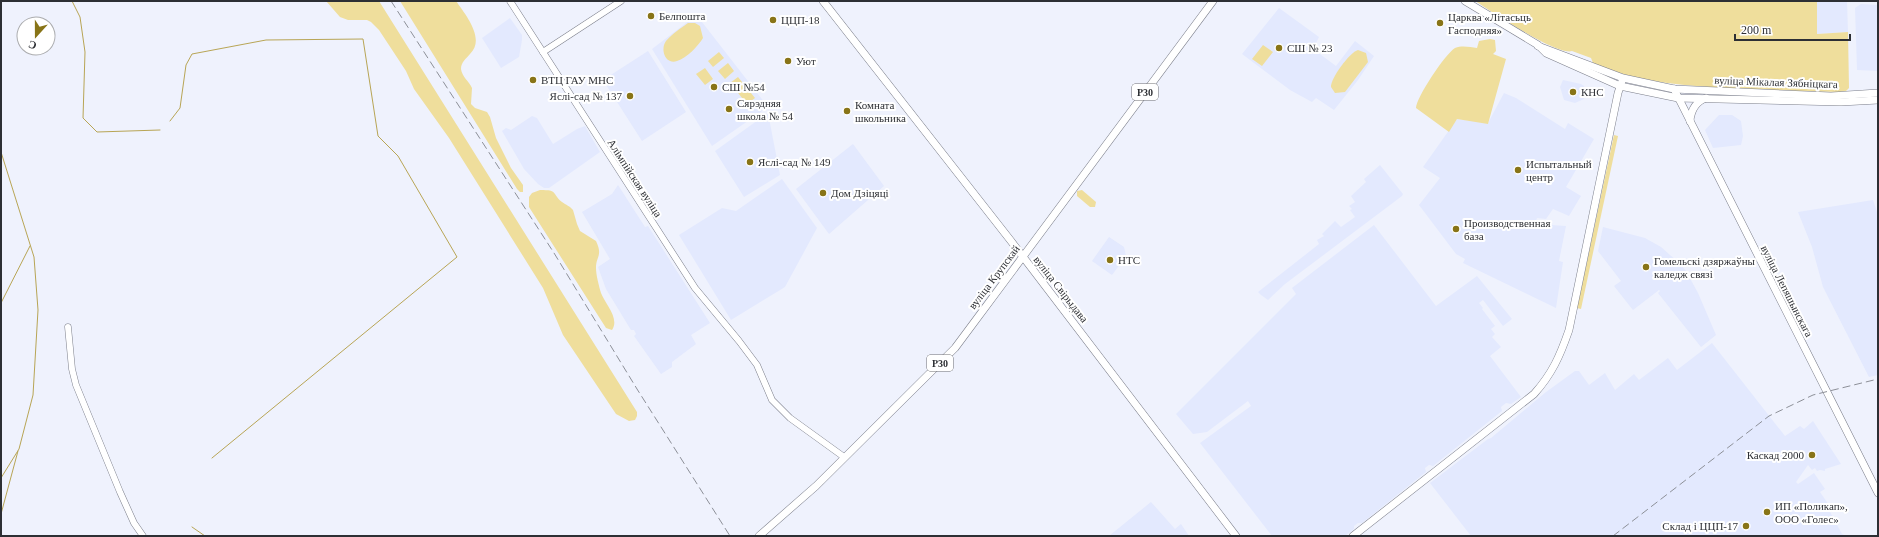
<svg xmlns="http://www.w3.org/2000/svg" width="1879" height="537" font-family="Georgia,serif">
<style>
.built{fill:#e3e9fe}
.green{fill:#efde9c}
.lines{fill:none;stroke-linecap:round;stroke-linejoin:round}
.stream{stroke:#b8a555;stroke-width:1}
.tertiary-casing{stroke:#7b7e8a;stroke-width:7}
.secondary-casing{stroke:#7b7e8a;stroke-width:8}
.primary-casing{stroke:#7b7e8a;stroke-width:8}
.tertiary{stroke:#fff;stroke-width:6}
.secondary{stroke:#fff;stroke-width:7}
.primary{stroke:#fff;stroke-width:7}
.rail{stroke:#8d9098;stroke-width:1;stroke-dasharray:8 4;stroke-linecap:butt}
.poi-dot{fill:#887417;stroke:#fff;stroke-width:1.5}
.labels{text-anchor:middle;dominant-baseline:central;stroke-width:4;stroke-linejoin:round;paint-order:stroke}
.shield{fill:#fff;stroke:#6c6d71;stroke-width:1}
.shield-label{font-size:10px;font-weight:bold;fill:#2d2f34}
.poi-label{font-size:11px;fill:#2d2f34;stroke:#fff;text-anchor:start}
.street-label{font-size:11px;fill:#2d2f34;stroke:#fff}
</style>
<rect width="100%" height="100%" fill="#eff2fd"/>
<g class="built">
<path d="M1817 1H1847L1848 32 1817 34Z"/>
<path d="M1861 4 1878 5V71L1857 70 1855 8Z"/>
<path d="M1279 8 1319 37 1313 49 1336 66 1355 41 1374 56 1358 80 1334 110 1316 98 1312 102 1290 90 1242 54Z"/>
<path d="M510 18 522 35V40L519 57 501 68 482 38Z"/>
<path d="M690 20 702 22 768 107 712 146 652 49Z"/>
<path d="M648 51 686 112 642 141 603 80Z"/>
<path d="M1563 80 1581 84 1584 86 1586 94 1584 99 1575 103 1564 100 1560 87Z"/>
<path d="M1504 93 1516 98 1565 129 1568 123 1594 139 1566 187 1581 196 1569 216 1553 209 1546 219 1537 218 1535 224 1566 226 1559 261 1563 262 1556 308 1463 263 1465 259 1456 254 1419 205 1440 178 1423 167 1457 119 1488 123Z"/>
<path d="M768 113 780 175 744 197 715 151Z"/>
<path d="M1719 115H1732L1741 121 1743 136 1741 145 1713 148 1705 130Z"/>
<path d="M532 116 537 118 553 144 577 129 585 126 600 152 549 188H544L538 184 524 169 502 131 506 128 511 130Z"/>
<path d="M853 144 884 186 829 234 796 189Z"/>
<path d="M1380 165 1403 194 1402 196 1285 284 1268 300 1261 295 1258 292 1319 244 1317 240 1324 236 1322 234 1335 221 1341 227 1355 217 1350 210 1352 209 1349 206 1355 202 1351 196 1366 182 1364 179Z"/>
<path d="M782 179 817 228 785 287 731 320 679 235 722 208 736 211Z"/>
<path d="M618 185 645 227 648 226 710 323 691 335 696 344 672 362V367L661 374 634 336 636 334 634 330H631L606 289 598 267 610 259 582 212 612 194Z"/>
<path d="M1873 200 1878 215V375L1869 377 1823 287 1812 247 1798 212Z"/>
<path d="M1374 225 1436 306 1477 276 1512 319 1503 326 1483 300 1479 303 1483 308 1482 309 1495 326 1491 329 1495 334 1492 337 1501 347 1490 356 1521 397 1511 404 1506 403 1501 407 1502 411 1433 466 1429 465 1425 468 1426 472 1362 523H1358L1354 526V529L1345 536H1272L1200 443 1251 406 1248 401 1207 432 1193 434 1176 414 1296 294 1292 288Z"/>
<path d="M1603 227 1645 238 1661 247 1679 263 1686 271 1698 293 1716 335 1701 347 1658 293 1660 291 1659 290 1633 310 1614 286 1621 281 1598 251Z"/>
<path d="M1109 237 1124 247 1126 256 1112 275 1092 261Z"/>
<path d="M1712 343 1785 436 1800 426 1804 429 1813 421 1841 464 1825 469V471L1820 470 1817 471 1815 468 1812 470 1808 465 1796 482 1798 484 1814 473 1825 489 1820 492 1831 508 1829 510 1842 534 1847 536H1471L1430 483 1488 439 1491 438 1546 392 1575 371H1579L1589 385 1605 373 1615 390 1634 374 1639 380 1668 358 1677 370Z"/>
<path d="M1151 502 1175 529 1181 524 1189 536H1109Z"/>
</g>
<g class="green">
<path d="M326 1H379L637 412V416L635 420 629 421 616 414 563 335 543 288 449 138 414 89 406 71 379 30 371 22 367 20H348L340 17Z"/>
<path d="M400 1H456C465 14 486 39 470 54 466 59 461 62 461 69 462 77 469 81 472 88L471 104 475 108 487 112 490 117 496 138 511 168 523 185V192H520L517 189Z"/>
<path d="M1475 1H1817V34L1848 32 1849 88 1846 91 1840 92C1802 91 1763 90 1724 88 1680 85 1634 82 1593 63L1591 58 1572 51C1557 56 1491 11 1475 1Z"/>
<path d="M688 23H695L700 26 703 38C698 46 687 58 677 61 665 65 660 49 666 41 672 34 681 28 688 23Z"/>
<path d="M1490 39 1495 40 1496 51 1493 54 1506 59 1488 124 1457 119 1449 132 1416 108C1416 98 1445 54 1455 48 1462 45 1470 47 1477 48L1479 41Z"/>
<path d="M1263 45 1273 52 1262 66 1252 59Z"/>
<path d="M1358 50 1366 53 1368 62 1345 92 1335 93 1331 87C1330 79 1350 52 1358 50Z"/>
<path d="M719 52 724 58 713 67 708 61Z"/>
<path d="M728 63 734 71 725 79 718 71Z"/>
<path d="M705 68 713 79 705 85 696 74Z"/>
<path d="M738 77 755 98 747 104 730 83Z"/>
<path d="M1614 135 1618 136 1581 309 1577 308Z"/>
<path d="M540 190C559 190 551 193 562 202 566 205 570 206 573 210L577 224 580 231 596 241C603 256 596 256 596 268 596 275 599 286 601 293 605 304 620 318 612 330L606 328 529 207V197L532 193Z"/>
<path d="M1082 190 1096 202 1095 207H1090L1077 196V191Z"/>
</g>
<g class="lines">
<g class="stream">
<path d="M72 1 80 17 85 52 83 118 97 132 160 130"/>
<path d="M170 121 180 108 186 65 192 54 266 40 363 39 378 136 398 156 457 257 212 458"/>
<path d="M1 152 34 257 38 310 33 395 19 449 1 478"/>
<path d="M1 303 30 246"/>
<path d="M1 514 18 451"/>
<path d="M192 527 205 536"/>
</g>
<g class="tertiary-casing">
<g id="tertiary">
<path d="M510 1 695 288 739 341 757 365 772 400 790 418 844 457"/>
<path d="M543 52 621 1"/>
<path d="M68 327 72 369 76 385 120 492 134 523 143 536"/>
</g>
</g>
<g class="secondary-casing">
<g id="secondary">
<path d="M823 1 1011 241 1236 536"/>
<path d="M1674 89 1878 493"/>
<path d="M1353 536 1534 394C1552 374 1560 356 1569 330L1618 93 1622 81"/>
</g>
</g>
<g class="primary-casing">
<g id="primary">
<path d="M1465 1 1538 45 1546 53 1620 86 1678 98 1841 102 1878 100"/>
<path d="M1538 46 1623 78 1674 89 1831 96 1878 93"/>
<path d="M1690 121C1691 110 1695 102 1706 98"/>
<path d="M759 536 816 486 955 348 1213 1"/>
</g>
</g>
<use href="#tertiary" class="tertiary"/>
<use href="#secondary" class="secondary"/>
<use href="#primary" class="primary"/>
<g class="rail">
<path d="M391 1 554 253 637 389 730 536"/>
<path d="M1613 536 1769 416 1813 395 1878 379"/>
</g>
</g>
<g class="poi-dot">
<circle cx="651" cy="16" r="4"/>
<circle cx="773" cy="20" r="4"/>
<circle cx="1440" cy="23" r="4"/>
<circle cx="1279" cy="48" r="4"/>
<circle cx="788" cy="61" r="4"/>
<circle cx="533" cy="80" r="4"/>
<circle cx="714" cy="87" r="4"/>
<circle cx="1573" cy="92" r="4"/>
<circle cx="630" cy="96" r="4"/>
<circle cx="729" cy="109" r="4"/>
<circle cx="847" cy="111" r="4"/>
<circle cx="750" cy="162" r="4"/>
<circle cx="1518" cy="170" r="4"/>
<circle cx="823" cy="193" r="4"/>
<circle cx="1456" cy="229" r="4"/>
<circle cx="1110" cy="260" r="4"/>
<circle cx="1646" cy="267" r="4"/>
<circle cx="1812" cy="455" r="4"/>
<circle cx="1767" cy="512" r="4"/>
<circle cx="1746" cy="526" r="4"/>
</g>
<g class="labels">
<g class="shield">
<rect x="1132" y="84" width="26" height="16" rx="3"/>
<rect x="927" y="355" width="26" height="16" rx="3"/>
</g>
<g class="shield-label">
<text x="1145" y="92">Р30</text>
<text x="940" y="363">Р30</text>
</g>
<g class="poi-label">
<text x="659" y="16">Белпошта</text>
<text x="1448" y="17">Царква «Літасьць<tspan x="1448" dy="13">Гасподняя»</tspan></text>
<text x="781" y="20">ЦЦП-18</text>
<text x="1287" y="48">СШ № 23</text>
<text x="796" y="61">Уют</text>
<text x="541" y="80">ВТЦ ГАУ МНС</text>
<text x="722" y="87">СШ №54</text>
<text x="1581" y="92">КНС</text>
<text x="622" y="96" text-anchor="end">Яслі-сад № 137</text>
<text x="737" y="103">Сярэдняя<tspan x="737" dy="13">школа № 54</tspan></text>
<text x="855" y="105">Комната<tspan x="855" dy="13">школьника</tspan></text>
<text x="758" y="162">Яслі-сад № 149</text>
<text x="1526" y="164">Испытальный<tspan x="1526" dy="13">центр</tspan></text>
<text x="831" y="193">Дом Дзіцяці</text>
<text x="1464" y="223">Производственная<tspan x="1464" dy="13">база</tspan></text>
<text x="1118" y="260">НТС</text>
<text x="1654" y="261">Гомельскі дзяржаўны<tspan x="1654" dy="13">каледж связі</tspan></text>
<text x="1804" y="455" text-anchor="end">Каскад 2000</text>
<text x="1775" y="506">ИП «Поликап»,<tspan x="1775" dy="13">ООО «Голес»</tspan></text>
<text x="1738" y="526" text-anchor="end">Склад і ЦЦП-17</text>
</g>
<g class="street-label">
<text transform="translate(1776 82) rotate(2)">вуліца Мікалая Зябніцкага</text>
<text transform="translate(635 178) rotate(57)">Алімпійская вуліца</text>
<text transform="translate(994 277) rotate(-53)">вуліца Крупскай</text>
<text transform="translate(1061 289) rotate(52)">вуліца Свірыдава</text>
<text transform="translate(1787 291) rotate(63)">вуліца Лепяшынскага</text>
</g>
</g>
<rect width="1879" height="537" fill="none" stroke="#2d2f34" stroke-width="4"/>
<g transform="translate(36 36) rotate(201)"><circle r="19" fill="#ffffff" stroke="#abacae"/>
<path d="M0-3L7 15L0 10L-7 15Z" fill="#887417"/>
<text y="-6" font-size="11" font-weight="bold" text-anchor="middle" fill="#2d2f34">С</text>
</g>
<path d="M1735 34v6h115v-6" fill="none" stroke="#2d2f34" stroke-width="2"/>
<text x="1741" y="34" font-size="12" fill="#2d2f34" stroke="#ffffff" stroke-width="3" paint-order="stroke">200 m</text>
</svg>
